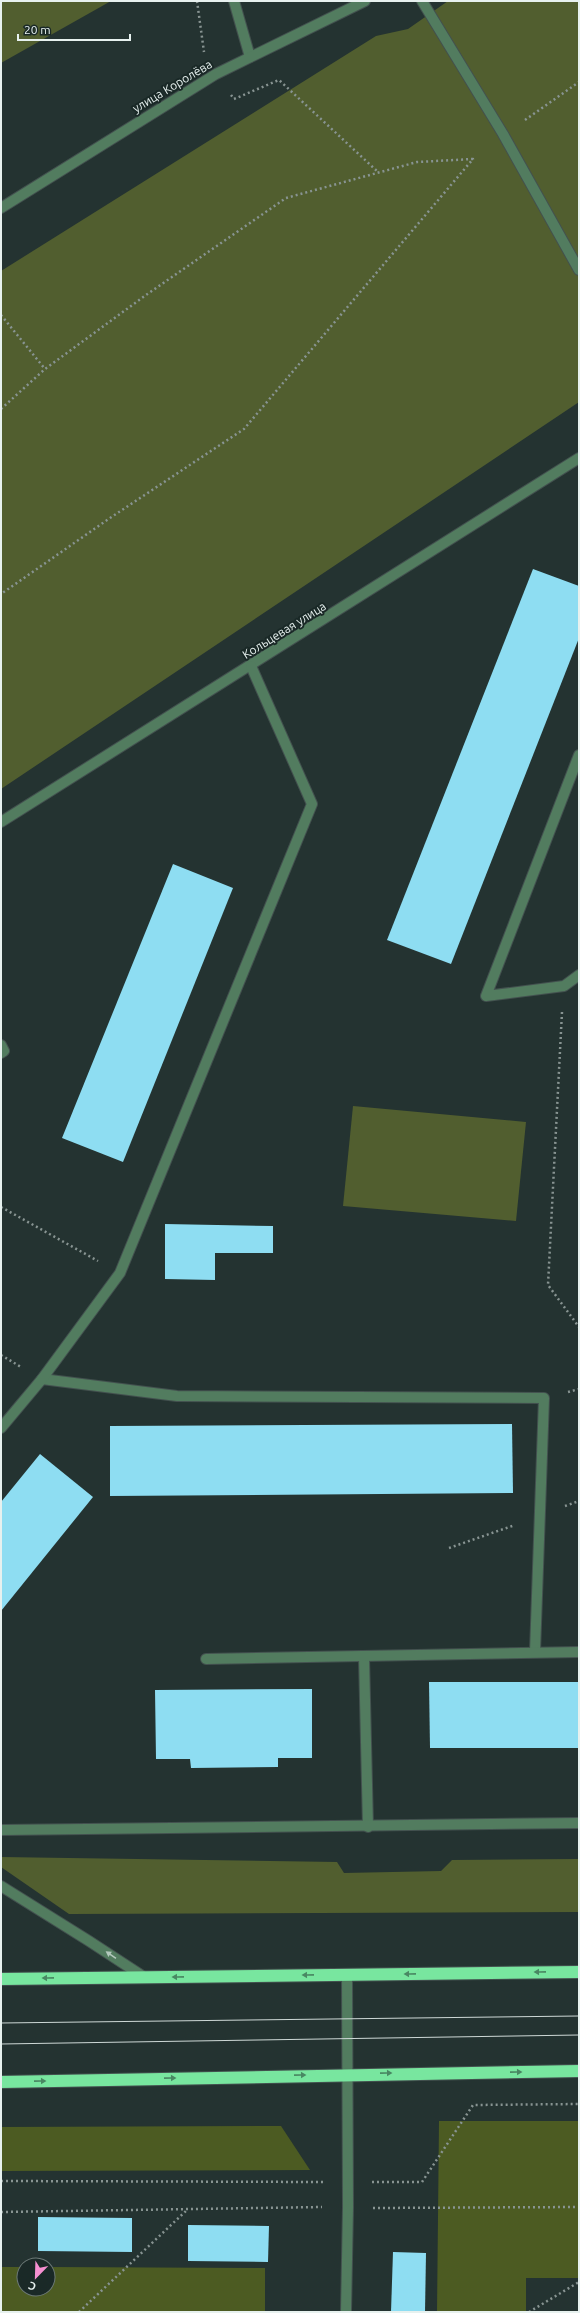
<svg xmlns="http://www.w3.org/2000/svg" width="580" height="2313" font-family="Ubuntu,sans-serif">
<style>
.green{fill:#515e2f}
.forest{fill:#4c5b22}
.building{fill:#8eddf2}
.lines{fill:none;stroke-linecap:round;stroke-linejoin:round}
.minor-casing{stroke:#43514f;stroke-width:12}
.highway-casing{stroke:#43514f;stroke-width:14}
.path{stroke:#889492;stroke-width:2.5;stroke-dasharray:2 3;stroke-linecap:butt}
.minor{stroke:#527c5f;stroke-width:10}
.highway{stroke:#78e69f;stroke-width:12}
.tram{stroke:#ced8d6;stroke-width:1}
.oneway{fill:#b3c8bd}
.oneway2{fill:#498863}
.labels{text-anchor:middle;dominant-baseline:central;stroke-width:4;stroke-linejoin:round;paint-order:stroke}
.street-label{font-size:12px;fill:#e7f1ef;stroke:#1a2927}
</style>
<rect width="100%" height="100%" fill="#243331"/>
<g class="green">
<path d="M1 1H111L1 63Z"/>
<path d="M448 1H579V402L1 789V271L376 36 408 29Z"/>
<path d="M353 1106 526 1122 516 1221 343 1206Z"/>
<path d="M1 1857 337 1862 344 1873 441 1871 452 1860 579 1859V1912L69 1914 1 1867Z"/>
</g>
<g class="forest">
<path d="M439 2121H579V2278H526V2312H437Z"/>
<path d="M281 2126 310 2170 1 2171V2127Z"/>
<path d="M1 2267H24V2289H48V2267L265 2268V2312H1Z"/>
</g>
<g class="building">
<path d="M533 569 579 586V638L451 964 387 940Z"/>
<path d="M173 864 233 888 123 1162 62 1138Z"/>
<path d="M165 1224 273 1226V1253H215V1280L165 1279Z"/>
<path d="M512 1424 513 1493 110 1496V1426Z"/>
<path d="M40 1454 93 1497 1 1611V1502Z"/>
<path d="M429 1682H579V1748H430Z"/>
<path d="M312 1689V1758H278V1767L191 1768 190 1759H156L155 1690Z"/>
<path d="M38 2217 132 2218V2252L38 2251Z"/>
<path d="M188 2225 269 2226 268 2262 188 2261Z"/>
<path d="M393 2252 426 2253 425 2312H391Z"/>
</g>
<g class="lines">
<g class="minor-casing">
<g id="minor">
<path d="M234 1 250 57"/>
<path d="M422 1 503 134 579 270"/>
<path d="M1 208 216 74 365 1"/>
<path d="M579 755 486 996 564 986 579 975"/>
<path d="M1 822 579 458"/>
<path d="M1 1045 4 1051 1 1053"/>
<path d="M42 1379 177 1396 544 1398 535 1652"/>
<path d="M1 1428 42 1379 120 1273 312 804 251 666"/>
<path d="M364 1657 368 1827"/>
<path d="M206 1659 579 1652"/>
<path d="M1 1830 579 1823"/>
<path d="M1 1886 89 1941 144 1977"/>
<path d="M346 2312 348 2207 347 1975"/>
</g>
</g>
<g class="highway-casing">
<g id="highway">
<path d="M1 1979 579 1972"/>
<path d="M1 2082 579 2071"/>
</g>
</g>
<g class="path">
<path d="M197 1 204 52"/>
<path d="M231 95 234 99 279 80 378 172"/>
<path d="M525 120 579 82"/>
<path d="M1 315 45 369"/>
<path d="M1 409 45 369 146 295 286 198 417 162 473 159 244 429 110 518 1 594"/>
<path d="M562 1012 548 1285 579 1327"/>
<path d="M1 1207 98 1261"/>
<path d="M1 1355 21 1367"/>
<path d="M568 1392 579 1389"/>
<path d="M565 1506 579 1501"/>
<path d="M449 1548 515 1525"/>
<path d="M1 2181 323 2182"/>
<path d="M372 2182H422L473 2105 579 2104"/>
<path d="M373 2208 579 2207"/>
<path d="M1 2212 322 2207"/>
<path d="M79 2312 188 2209"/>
<path d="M529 2312 579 2282"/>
</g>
<use href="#minor" class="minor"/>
<use href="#highway" class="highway"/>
<g class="tram">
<path d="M1 2023 579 2016"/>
<path d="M1 2044 579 2035"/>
</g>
</g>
<defs><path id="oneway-solid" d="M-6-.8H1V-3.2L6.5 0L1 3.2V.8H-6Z"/></defs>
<use class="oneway" href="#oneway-solid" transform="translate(111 1955) rotate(-146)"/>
<g class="oneway2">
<use href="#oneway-solid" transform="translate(540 1972) rotate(179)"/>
<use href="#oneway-solid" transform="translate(410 1974) rotate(179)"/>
<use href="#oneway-solid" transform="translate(308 1975) rotate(179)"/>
<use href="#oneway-solid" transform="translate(178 1977) rotate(179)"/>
<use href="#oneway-solid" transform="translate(48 1978) rotate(179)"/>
<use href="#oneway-solid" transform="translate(516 2072) rotate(-1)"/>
<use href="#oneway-solid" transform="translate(386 2073) rotate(-1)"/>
<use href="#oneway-solid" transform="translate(300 2075) rotate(-1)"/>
<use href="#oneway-solid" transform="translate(170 2078) rotate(-1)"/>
<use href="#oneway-solid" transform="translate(40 2081) rotate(-1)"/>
</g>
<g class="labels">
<g class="street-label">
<text transform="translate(172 86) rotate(-31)">улица Королёва</text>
<text transform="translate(284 630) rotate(-32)">Кольцевая улица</text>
</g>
</g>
<rect width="580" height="2313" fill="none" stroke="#e7f1ef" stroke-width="4"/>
<g transform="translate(36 2277) rotate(203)"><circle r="19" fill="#1a2927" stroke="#6c7977"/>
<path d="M0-3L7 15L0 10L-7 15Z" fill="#f590d1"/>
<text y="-6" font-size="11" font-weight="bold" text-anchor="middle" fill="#e7f1ef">С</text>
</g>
<path d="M18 34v6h112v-6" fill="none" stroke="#e7f1ef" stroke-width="2"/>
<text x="24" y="34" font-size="12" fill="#e7f1ef" stroke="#1a2927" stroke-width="3" paint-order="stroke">20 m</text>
</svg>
